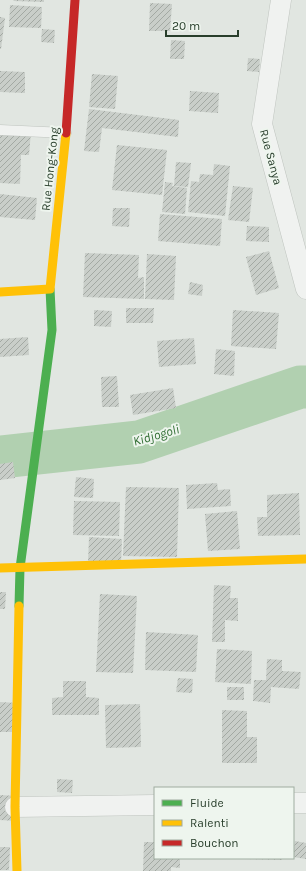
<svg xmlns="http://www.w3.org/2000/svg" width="306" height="871" font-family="Karla,sans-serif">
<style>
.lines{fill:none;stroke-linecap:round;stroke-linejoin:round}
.river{stroke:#b1d0b0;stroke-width:43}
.building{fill:url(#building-hatch)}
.lane-casing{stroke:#bfc4bf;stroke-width:11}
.street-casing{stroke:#bfc4bf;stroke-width:21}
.lane{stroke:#f0f2f0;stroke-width:10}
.street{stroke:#f0f2f0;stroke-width:20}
.fast{stroke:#4caf50;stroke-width:9}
.slow{stroke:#ffc107;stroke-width:9}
.jam{stroke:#c62828;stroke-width:9}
.labels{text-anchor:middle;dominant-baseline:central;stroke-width:4;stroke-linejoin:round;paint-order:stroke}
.street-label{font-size:12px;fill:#283e2b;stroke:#eef5ee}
.water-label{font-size:13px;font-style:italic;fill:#347036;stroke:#eef5ee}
</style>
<defs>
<pattern id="building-hatch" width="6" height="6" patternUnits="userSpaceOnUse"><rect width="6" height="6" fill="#c9cec9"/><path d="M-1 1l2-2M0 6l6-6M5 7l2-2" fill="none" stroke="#a3a9a3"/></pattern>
</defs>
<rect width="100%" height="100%" fill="#e1e6e1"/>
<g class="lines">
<path class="river" d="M0 457 139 442 300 387H306"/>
</g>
<g class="building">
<path d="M14 0H44V2L13 1Z"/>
<path d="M150 3 172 4 170 31H149Z"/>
<path d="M10 5 42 7 41 28 9 27Z"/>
<path d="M0 17 5 18 1 49H0Z"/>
<path d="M42 29 55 30 54 43 41 42Z"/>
<path d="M171 40 185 41 184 59H170Z"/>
<path d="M248 58 260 59 259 72 247 71Z"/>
<path d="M0 71 25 72V93L0 92Z"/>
<path d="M92 74 118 76 115 109 89 107Z"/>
<path d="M190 91 219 93 218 113 189 111Z"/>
<path d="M89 109 179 120 178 137 102 128 99 152 84 151Z"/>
<path d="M0 130 31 132 29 155H21L20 184 0 183Z"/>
<path d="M117 145 167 150 162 195 112 190Z"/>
<path d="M176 162 191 163 188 187 174 186Z"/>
<path d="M214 164 230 166 225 216 188 212 191 181 199 182 200 174 213 175Z"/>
<path d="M165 182 173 183 172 186 187 188 185 214 162 212Z"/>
<path d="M233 186 253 188 249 222 228 220Z"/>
<path d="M0 194 37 198 35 220 0 217Z"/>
<path d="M113 208H130L129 227 112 226Z"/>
<path d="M160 214 222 219 220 246 158 241Z"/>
<path d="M247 226 269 227V242L246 241Z"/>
<path d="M269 251 279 288 256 295 246 257Z"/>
<path d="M85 253 139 255 138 278 144 277V299L83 297Z"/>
<path d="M147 254 176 256 174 300 145 299Z"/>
<path d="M190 282 203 285 202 296 188 294Z"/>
<path d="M126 308H154L153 323H126Z"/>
<path d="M94 310 112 311 111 327 94 326Z"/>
<path d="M233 310 279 313 276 349 231 346Z"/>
<path d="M28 337 29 355 0 357V339Z"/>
<path d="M194 338 196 364 159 367 157 341Z"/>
<path d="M216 349 235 351 234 376 214 374Z"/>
<path d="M117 376 119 407H102L101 377Z"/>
<path d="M173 388 176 408 133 415 130 395Z"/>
<path d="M13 462 15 478 0 480V464Z"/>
<path d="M76 477 94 479 93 498 74 497Z"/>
<path d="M217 483 218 490 230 489 231 506 187 509 186 485Z"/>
<path d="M126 487 179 488 177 557 123 556Z"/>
<path d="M299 493 300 535 258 536 257 517H267V495Z"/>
<path d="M74 501 120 502 119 536 73 535Z"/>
<path d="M237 511 240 549 208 551 205 514Z"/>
<path d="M89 537 122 539 121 564 88 563Z"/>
<path d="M214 585 231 586 230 598H238V621L225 620V642H212Z"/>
<path d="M0 592H6L5 609H0Z"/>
<path d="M100 594 137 596 133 673 96 672Z"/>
<path d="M146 632 198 635 196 672 145 670Z"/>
<path d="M217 649 252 651 251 684 215 682Z"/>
<path d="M267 659 282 660V671L301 672 299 689 271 687 270 703 253 701 254 680H266Z"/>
<path d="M178 678 193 679 192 693 176 692Z"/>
<path d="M63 681H86V697L99 698V715H52V698L63 697Z"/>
<rect x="227" y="687" width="17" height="13"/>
<path d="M0 702 18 703 17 732H0Z"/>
<path d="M140 704 141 747 106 748 105 705Z"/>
<path d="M222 710 247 711V737H257V763H222Z"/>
<path d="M57 779 73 780 72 793 57 792Z"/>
<path d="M0 795 17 796 16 821 0 820Z"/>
<path d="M295 841 306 843V859L293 857Z"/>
<path d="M144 842H155V858H180V868L171 867V871H143Z"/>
<path d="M0 847H10L9 870H0Z"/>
<path d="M244 858H282V860L244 859Z"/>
</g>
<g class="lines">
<g class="lane-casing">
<path id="lane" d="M0 130 66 133"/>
</g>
<g class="street-casing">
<g id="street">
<path d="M281 0 262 124 306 289"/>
<path d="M293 803H306"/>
<path d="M15 807 155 805"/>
</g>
</g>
<use href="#lane" class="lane"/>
<use href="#street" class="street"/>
<path class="fast" d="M19 606 20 568 52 330 50 289"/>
<g class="slow">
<path d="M0 292 50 289 66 133"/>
<path d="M0 568 306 559"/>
<path d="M17 871 15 807 19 606"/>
</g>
<path class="jam" d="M66 133 75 0"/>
</g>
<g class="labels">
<g class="street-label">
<text transform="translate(271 157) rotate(75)">Rue Sanya</text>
<text transform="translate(50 169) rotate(-84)">Rue Hong-Kong</text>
</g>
<g class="water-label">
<text transform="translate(156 435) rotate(-16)">Kidjogoli</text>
</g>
</g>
<rect x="154" y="787" width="140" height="72" fill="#eef5ee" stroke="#9faca0"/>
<rect x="162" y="800" width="20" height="6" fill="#4caf50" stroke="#9faca0"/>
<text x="190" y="807" font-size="12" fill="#283e2b">Fluide</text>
<rect x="162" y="820" width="20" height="6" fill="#ffc107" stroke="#9faca0"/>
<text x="190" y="827" font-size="12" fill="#283e2b">Ralenti</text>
<rect x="162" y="840" width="20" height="6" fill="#c62828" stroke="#9faca0"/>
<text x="190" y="847" font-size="12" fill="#283e2b">Bouchon</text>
<path d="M166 30v6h72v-6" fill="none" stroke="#283e2b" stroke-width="2"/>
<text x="172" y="30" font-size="12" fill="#283e2b" stroke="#eef5ee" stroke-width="3" paint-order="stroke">20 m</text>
</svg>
